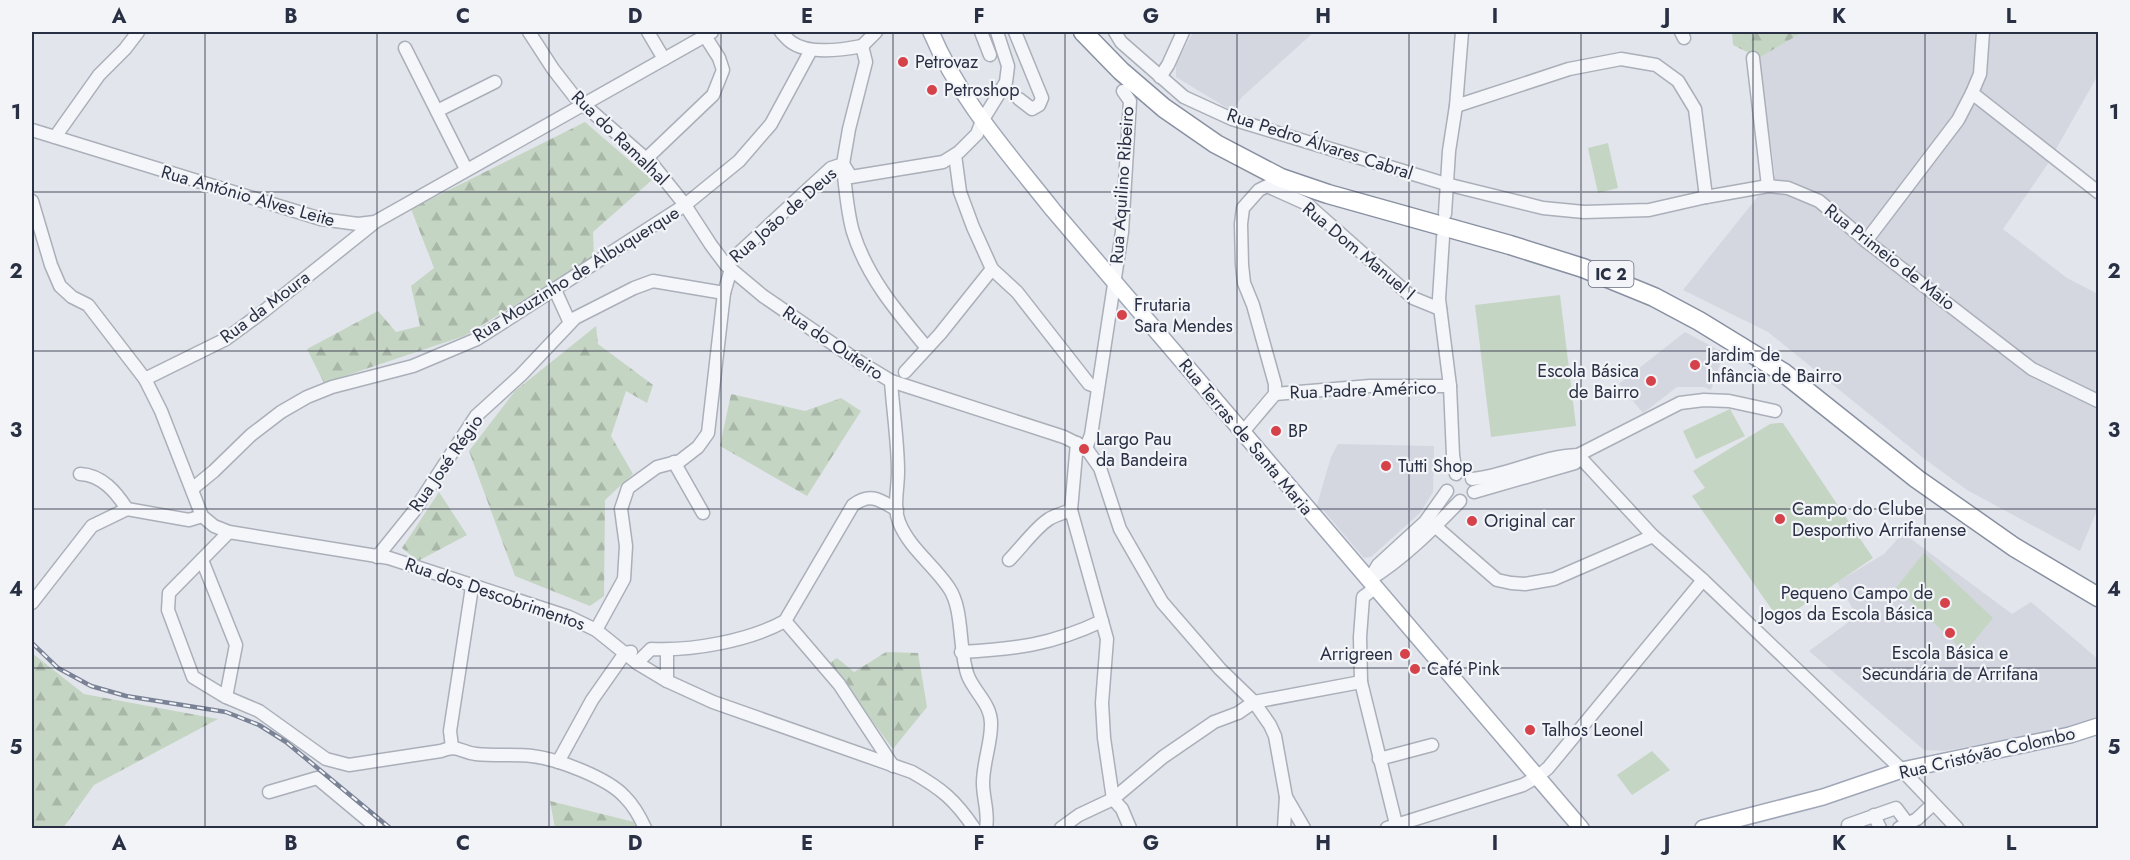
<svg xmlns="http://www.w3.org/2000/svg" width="2130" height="860" font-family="Jost,sans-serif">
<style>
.built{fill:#d4d7e0}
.forest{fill:url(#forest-firs)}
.garden{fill:#c5d5c3}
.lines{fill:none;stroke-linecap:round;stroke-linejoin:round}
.minor-casing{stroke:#aaafb9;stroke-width:15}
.major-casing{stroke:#a0a7b7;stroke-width:18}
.highway-casing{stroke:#8890a2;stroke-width:21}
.minor{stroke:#f5f6f9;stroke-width:12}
.major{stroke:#fff;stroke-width:15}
.highway{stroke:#fff;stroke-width:18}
.rail-casing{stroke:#7a8295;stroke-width:4.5}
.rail{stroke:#f2f4f8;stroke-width:2;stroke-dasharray:7;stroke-linecap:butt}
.grid{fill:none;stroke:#293044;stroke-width:1.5;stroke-opacity:0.55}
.poi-dot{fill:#d5424a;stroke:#f2f4f8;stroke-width:2}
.labels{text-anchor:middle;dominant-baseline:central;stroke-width:4.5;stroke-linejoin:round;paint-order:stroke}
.shield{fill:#f2f4f8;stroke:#656b7a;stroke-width:1.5}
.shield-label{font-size:16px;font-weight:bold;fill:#293044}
.poi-label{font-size:18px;fill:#293044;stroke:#f2f4f8;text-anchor:start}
.street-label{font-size:18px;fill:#293044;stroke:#f2f4f8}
.neatline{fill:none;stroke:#293044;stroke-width:2}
.grid-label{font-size:20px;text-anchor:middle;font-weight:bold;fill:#293044}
</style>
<defs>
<pattern id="forest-firs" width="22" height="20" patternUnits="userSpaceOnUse" patternTransform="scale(1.5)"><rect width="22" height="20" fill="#c5d5c3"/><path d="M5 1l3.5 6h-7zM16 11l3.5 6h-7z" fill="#a9b7a9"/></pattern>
</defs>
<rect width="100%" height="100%" fill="#e2e5eb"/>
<g class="built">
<path d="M1193 32H1314L1242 97 1232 111 1176 77V64Z"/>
<path d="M1803 32H2098V75L2047 165 2003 229 2067 278 2098 294V508L2080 551 1967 490 1922 457 1768 332 1683 290 1775 175 1759 58Z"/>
<path d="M1685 332 1724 353 1711 390 1704 387H1677L1643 413 1619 384Z"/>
<path d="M1338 444 1434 446 1433 492 1420 513 1371 557 1364 558 1324 511 1316 508 1331 457Z"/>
<path d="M1903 533 2012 614 2031 602 2098 659V716L2071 728 1944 751 1924 750 1809 651 1857 616 1837 582 1884 554Z"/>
</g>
<g class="forest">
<path d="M1732 32H1803L1759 58 1733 45Z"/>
<path d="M585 122 652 180 593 232 594 257 464 336 324 383 307 349 378 311 396 332 420 326 411 286 434 268 411 209Z"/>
<path d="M596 326 598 344 653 385 647 403 626 391 611 436 633 474 605 500 604 596 590 606 515 576 469 451 515 391Z"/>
<path d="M731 394 805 411 841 398 861 411 807 496 720 446Z"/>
<path d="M439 492 467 535 418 561 402 548Z"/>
<path d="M886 652 918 653 927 707 893 749 829 663 837 658 854 672Z"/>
<path d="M32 653 84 694 218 719 94 785 63 828H32Z"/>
<path d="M550 801 634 822 636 828H555Z"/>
</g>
<g class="garden">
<path d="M1608 143 1618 188 1598 193 1588 148Z"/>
<path d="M1560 295 1576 426 1491 437 1475 305Z"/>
<path d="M1730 409 1745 436 1696 459 1683 431Z"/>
<path d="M1778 423H1783L1873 558 1780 621 1692 496 1705 488 1693 471 1770 424Z"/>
<path d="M1924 553 1993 618 1965 652 1896 588Z"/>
<path d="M1652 751 1670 770 1632 795 1617 775Z"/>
</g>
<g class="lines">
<g class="minor-casing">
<g id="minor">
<path d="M529 32 553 69 574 96 653 165 685 205 711 245 726 265 763 296 858 361 891 381 1064 437 1086 448 1100 468 1120 529 1162 602 1220 669 1254 702 1270 725 1275 736 1286 797 1284 828"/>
<path d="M648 32 664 59"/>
<path d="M781 32C784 35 787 39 791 42 809 55 842 50 862 46"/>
<path d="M981 32 990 55"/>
<path d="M1015 32 1042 98 1039 105 1032 109 1019 99"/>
<path d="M1115 32 1121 42 1184 97 1232 119 1446 184 1543 208 1584 212 1649 210 1706 197 1768 186 1788 188 1819 201 1866 241 2032 369 2098 401"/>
<path d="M1681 32 1684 38"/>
<path d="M405 48 466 169"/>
<path d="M1753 58 1768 186"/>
<path d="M1160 77 1168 65 1183 32"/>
<path d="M1972 93 2098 192"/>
<path d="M1456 106 1569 69 1621 59 1656 65 1678 81 1695 109 1706 197"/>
<path d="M437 111 495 82"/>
<path d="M32 130 321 219 358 224 375 222 712 32"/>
<path d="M55 137 99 75 125 49 138 32"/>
<path d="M955 155 960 192 973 227 992 269 1017 292 1089 384 1097 387"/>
<path d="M647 158 713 95 723 70 719 58 705 36"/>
<path d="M843 164 851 177 943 162 959 152 977 134 982 121 1006 82 1008 66 997 32"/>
<path d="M843 169C846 189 847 212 853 232 867 277 897 312 927 348"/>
<path d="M32 201 51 265 60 286 72 297 88 305 145 379 161 411 202 516 214 526 229 532 389 558 569 617 596 630 637 663 667 681 713 702 912 772C942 789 955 800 974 828"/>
<path d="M1445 214 1449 151 1456 106 1462 32"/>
<path d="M1443 237 1439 299 1450 386 1453 455 1456 474"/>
<path d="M1866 241 1958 120 1972 93 1980 74 1983 32"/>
<path d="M726 265 831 168 843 164 849 129 866 62 862 46 876 32"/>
<path d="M555 290 570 323"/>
<path d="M905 372 940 334 992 269"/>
<path d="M145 379 226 339 264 311 374 223"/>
<path d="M891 381C893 411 898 442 898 472 898 489 893 507 899 522 909 548 934 565 949 588 964 610 958 649 968 676 975 693 992 705 991 725 991 744 983 763 983 783 983 799 989 813 986 828"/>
<path d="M1275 394 1370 386H1450"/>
<path d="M1242 433 1275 394V384L1253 305 1244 283 1242 265 1241 224 1243 208 1259 190 1267 186 1307 204 1413 298 1440 309"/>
<path d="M1077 443 1071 510 1107 639 1102 703 1104 738 1113 799"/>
<path d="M1086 448 1091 435 1122 232 1130 101 1123 91"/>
<path d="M1578 455 1653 536 1703 580 1902 770 1957 828"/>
<path d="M674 462 703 513"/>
<path d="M80 474C102 475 116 492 127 509"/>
<path d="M1472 479C1508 476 1541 456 1578 455L1680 403 1704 400 1729 401 1775 411"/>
<path d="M192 489 214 471 251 435 281 412 307 397 332 387 413 366 477 339 685 205 739 161 771 124 811 50"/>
<path d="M1474 492 1575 463 1578 455"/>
<path d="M1436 527 1497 580 1511 583 1525 584 1554 579 1653 536"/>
<path d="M229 532 169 593 168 610 193 677 226 697 259 711 326 759 349 765 441 751C459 744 459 752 476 754 495 756 514 754 532 756 558 759 608 778 625 797 634 806 640 817 645 828"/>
<path d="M377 557 414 511 476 416 521 375 575 318 634 288 653 281 724 293"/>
<path d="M202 560 236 645 226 697"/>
<path d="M1009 560C1021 548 1036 527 1049 519 1055 515 1064 513 1071 510"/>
<path d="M1372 575 1378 565 1425 522 1447 491"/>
<path d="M1369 580C1403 559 1432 530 1460 501"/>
<path d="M1375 588 1363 597 1360 637 1361 682 1397 828"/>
<path d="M32 603 92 526 127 509 189 520 202 516"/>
<path d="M785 621 839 684 893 766"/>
<path d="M596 630 624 579 626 546 621 509 628 488 657 467 680 461 698 447 708 433 724 293 731 269"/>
<path d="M961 652C1016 649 1051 645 1102 621"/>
<path d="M637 663 651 649C692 651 749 641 785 621L853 505C871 492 880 500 897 510"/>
<path d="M667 681V650"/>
<path d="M452 747 450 731 472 587"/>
<path d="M1379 759 1432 745"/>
<path d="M558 762 592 700 625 653 631 652"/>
<path d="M269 792 317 778 377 828"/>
<path d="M1286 797 1304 828"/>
<path d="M1113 799 1122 809 1130 828"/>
<path d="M1874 815 1880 828"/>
<path d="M1061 828 1079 815 1113 799 1163 757 1214 722 1238 713 1254 702 1361 682"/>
<path d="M1387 828 1523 785 1537 777 1548 768 1703 580"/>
<path d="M1849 828 1848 825 1896 808 1908 824"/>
<path d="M1899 828 1917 819 1933 804"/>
</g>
</g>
<g class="major-casing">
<g id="major">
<path d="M931 32C959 99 1008 153 1053 210L1581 828"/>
<path d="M1703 828 1823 797 1902 770 2070 735 2098 726"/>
</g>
</g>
<g class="highway-casing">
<path id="highway" d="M1083 32 1121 71 1164 108 1216 144 1281 178 1328 194 1510 245 1583 268 1654 297 1699 321 1784 373 1917 479 2014 547 2098 597"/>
</g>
<use href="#minor" class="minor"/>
<use href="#major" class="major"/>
<use href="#highway" class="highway"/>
<g class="rail-casing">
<path id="rail" d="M32 643 58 668 91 686 126 696 226 712 259 725 286 742 390 828"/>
</g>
<use href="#rail" class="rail"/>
</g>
<path class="grid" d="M205 32V828M377 32V828M549 32V828M721 32V828M893 32V828M1065 32V828M1237 32V828M1409 32V828M1581 32V828M1753 32V828M1925 32V828M32 192H2098M32 351H2098M32 509H2098M32 668H2098"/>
<g class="poi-dot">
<circle cx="903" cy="62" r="6"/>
<circle cx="932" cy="90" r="6"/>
<circle cx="1122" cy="315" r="6"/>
<circle cx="1695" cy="365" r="6"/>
<circle cx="1651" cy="381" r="6"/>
<circle cx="1276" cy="431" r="6"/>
<circle cx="1084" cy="449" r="6"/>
<circle cx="1386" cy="466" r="6"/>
<circle cx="1780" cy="519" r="6"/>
<circle cx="1472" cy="521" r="6"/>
<circle cx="1945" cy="603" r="6"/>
<circle cx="1950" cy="633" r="6"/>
<circle cx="1405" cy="654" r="6"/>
<circle cx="1415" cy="669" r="6"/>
<circle cx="1530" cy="730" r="6"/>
</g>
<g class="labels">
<rect class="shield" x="1588.5" y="261" width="45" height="26" rx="4.5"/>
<g class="shield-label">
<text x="1611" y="274">IC 2</text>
</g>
<g class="poi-label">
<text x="915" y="62">Petrovaz</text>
<text x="944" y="90">Petroshop</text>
<text x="1134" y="305">Frutaria<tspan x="1134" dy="21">Sara Mendes</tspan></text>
<text x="1707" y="355">Jardim de<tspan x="1707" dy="21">Infância de Bairro</tspan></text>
<text x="1639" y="371" text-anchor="end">Escola Básica<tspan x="1639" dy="21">de Bairro</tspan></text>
<text x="1288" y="431">BP</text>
<text x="1096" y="439">Largo Pau<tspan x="1096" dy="21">da Bandeira</tspan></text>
<text x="1398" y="466">Tutti Shop</text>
<text x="1792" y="509">Campo do Clube<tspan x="1792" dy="21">Desportivo Arrifanense</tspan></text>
<text x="1484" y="521">Original car</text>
<text x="1933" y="593" text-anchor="end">Pequeno Campo de<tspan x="1933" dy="21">Jogos da Escola Básica</tspan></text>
<text x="1950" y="653" text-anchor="middle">Escola Básica e<tspan x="1950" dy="21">Secundária de Arrifana</tspan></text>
<text x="1393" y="654" text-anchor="end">Arrigreen</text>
<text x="1427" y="669">Café Pink</text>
<text x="1542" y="730">Talhos Leonel</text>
</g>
<g class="street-label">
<text transform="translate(620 138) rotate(44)">Rua do Ramalhal</text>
<text transform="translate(1320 144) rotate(18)">Rua Pedro Álvares Cabral</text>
<text transform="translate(1122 185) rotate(-86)">Rua Aquilino Ribeiro</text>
<text transform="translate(248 196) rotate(16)">Rua António Alves Leite</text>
<text transform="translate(783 215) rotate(-41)">Rua João de Deus</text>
<text transform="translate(1359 251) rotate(40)">Rua Dom Manuel I</text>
<text transform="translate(1890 257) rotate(38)">Rua Primeio de Maio</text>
<text transform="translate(576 274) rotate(-32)">Rua Mouzinho de Albuquerque</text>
<text transform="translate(265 307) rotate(-37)">Rua da Moura</text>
<text transform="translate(833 343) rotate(34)">Rua do Outeiro</text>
<text transform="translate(1363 390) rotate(-2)">Rua Padre Américo</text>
<text transform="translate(1246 437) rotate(50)">Rua Terras de Santa Maria</text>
<text transform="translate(446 463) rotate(-55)">Rua José Régio</text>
<text transform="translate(495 594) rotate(19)">Rua dos Descobrimentos</text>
<text transform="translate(1987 753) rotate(-13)">Rua Cristóvão Colombo</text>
</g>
</g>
<rect width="2130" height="860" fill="none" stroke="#f2f4f8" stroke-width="66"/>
<rect x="33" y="33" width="2064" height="794" class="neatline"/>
<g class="grid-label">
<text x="119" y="23">A</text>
<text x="291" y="23">B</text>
<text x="463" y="23">C</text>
<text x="635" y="23">D</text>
<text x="807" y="23">E</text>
<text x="979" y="23">F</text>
<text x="1151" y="23">G</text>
<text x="1323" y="23">H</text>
<text x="1495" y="23">I</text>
<text x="1667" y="23">J</text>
<text x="1839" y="23">K</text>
<text x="2011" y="23">L</text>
<text x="16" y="119">1</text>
<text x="2114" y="119">1</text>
<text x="16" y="278">2</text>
<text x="2114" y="278">2</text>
<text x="16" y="437">3</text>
<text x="2114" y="437">3</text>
<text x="16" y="596">4</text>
<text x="2114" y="596">4</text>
<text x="16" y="754">5</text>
<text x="2114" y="754">5</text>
<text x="119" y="850">A</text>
<text x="291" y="850">B</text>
<text x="463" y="850">C</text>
<text x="635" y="850">D</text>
<text x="807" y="850">E</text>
<text x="979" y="850">F</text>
<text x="1151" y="850">G</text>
<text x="1323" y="850">H</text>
<text x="1495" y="850">I</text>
<text x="1667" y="850">J</text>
<text x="1839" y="850">K</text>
<text x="2011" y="850">L</text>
</g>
</svg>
